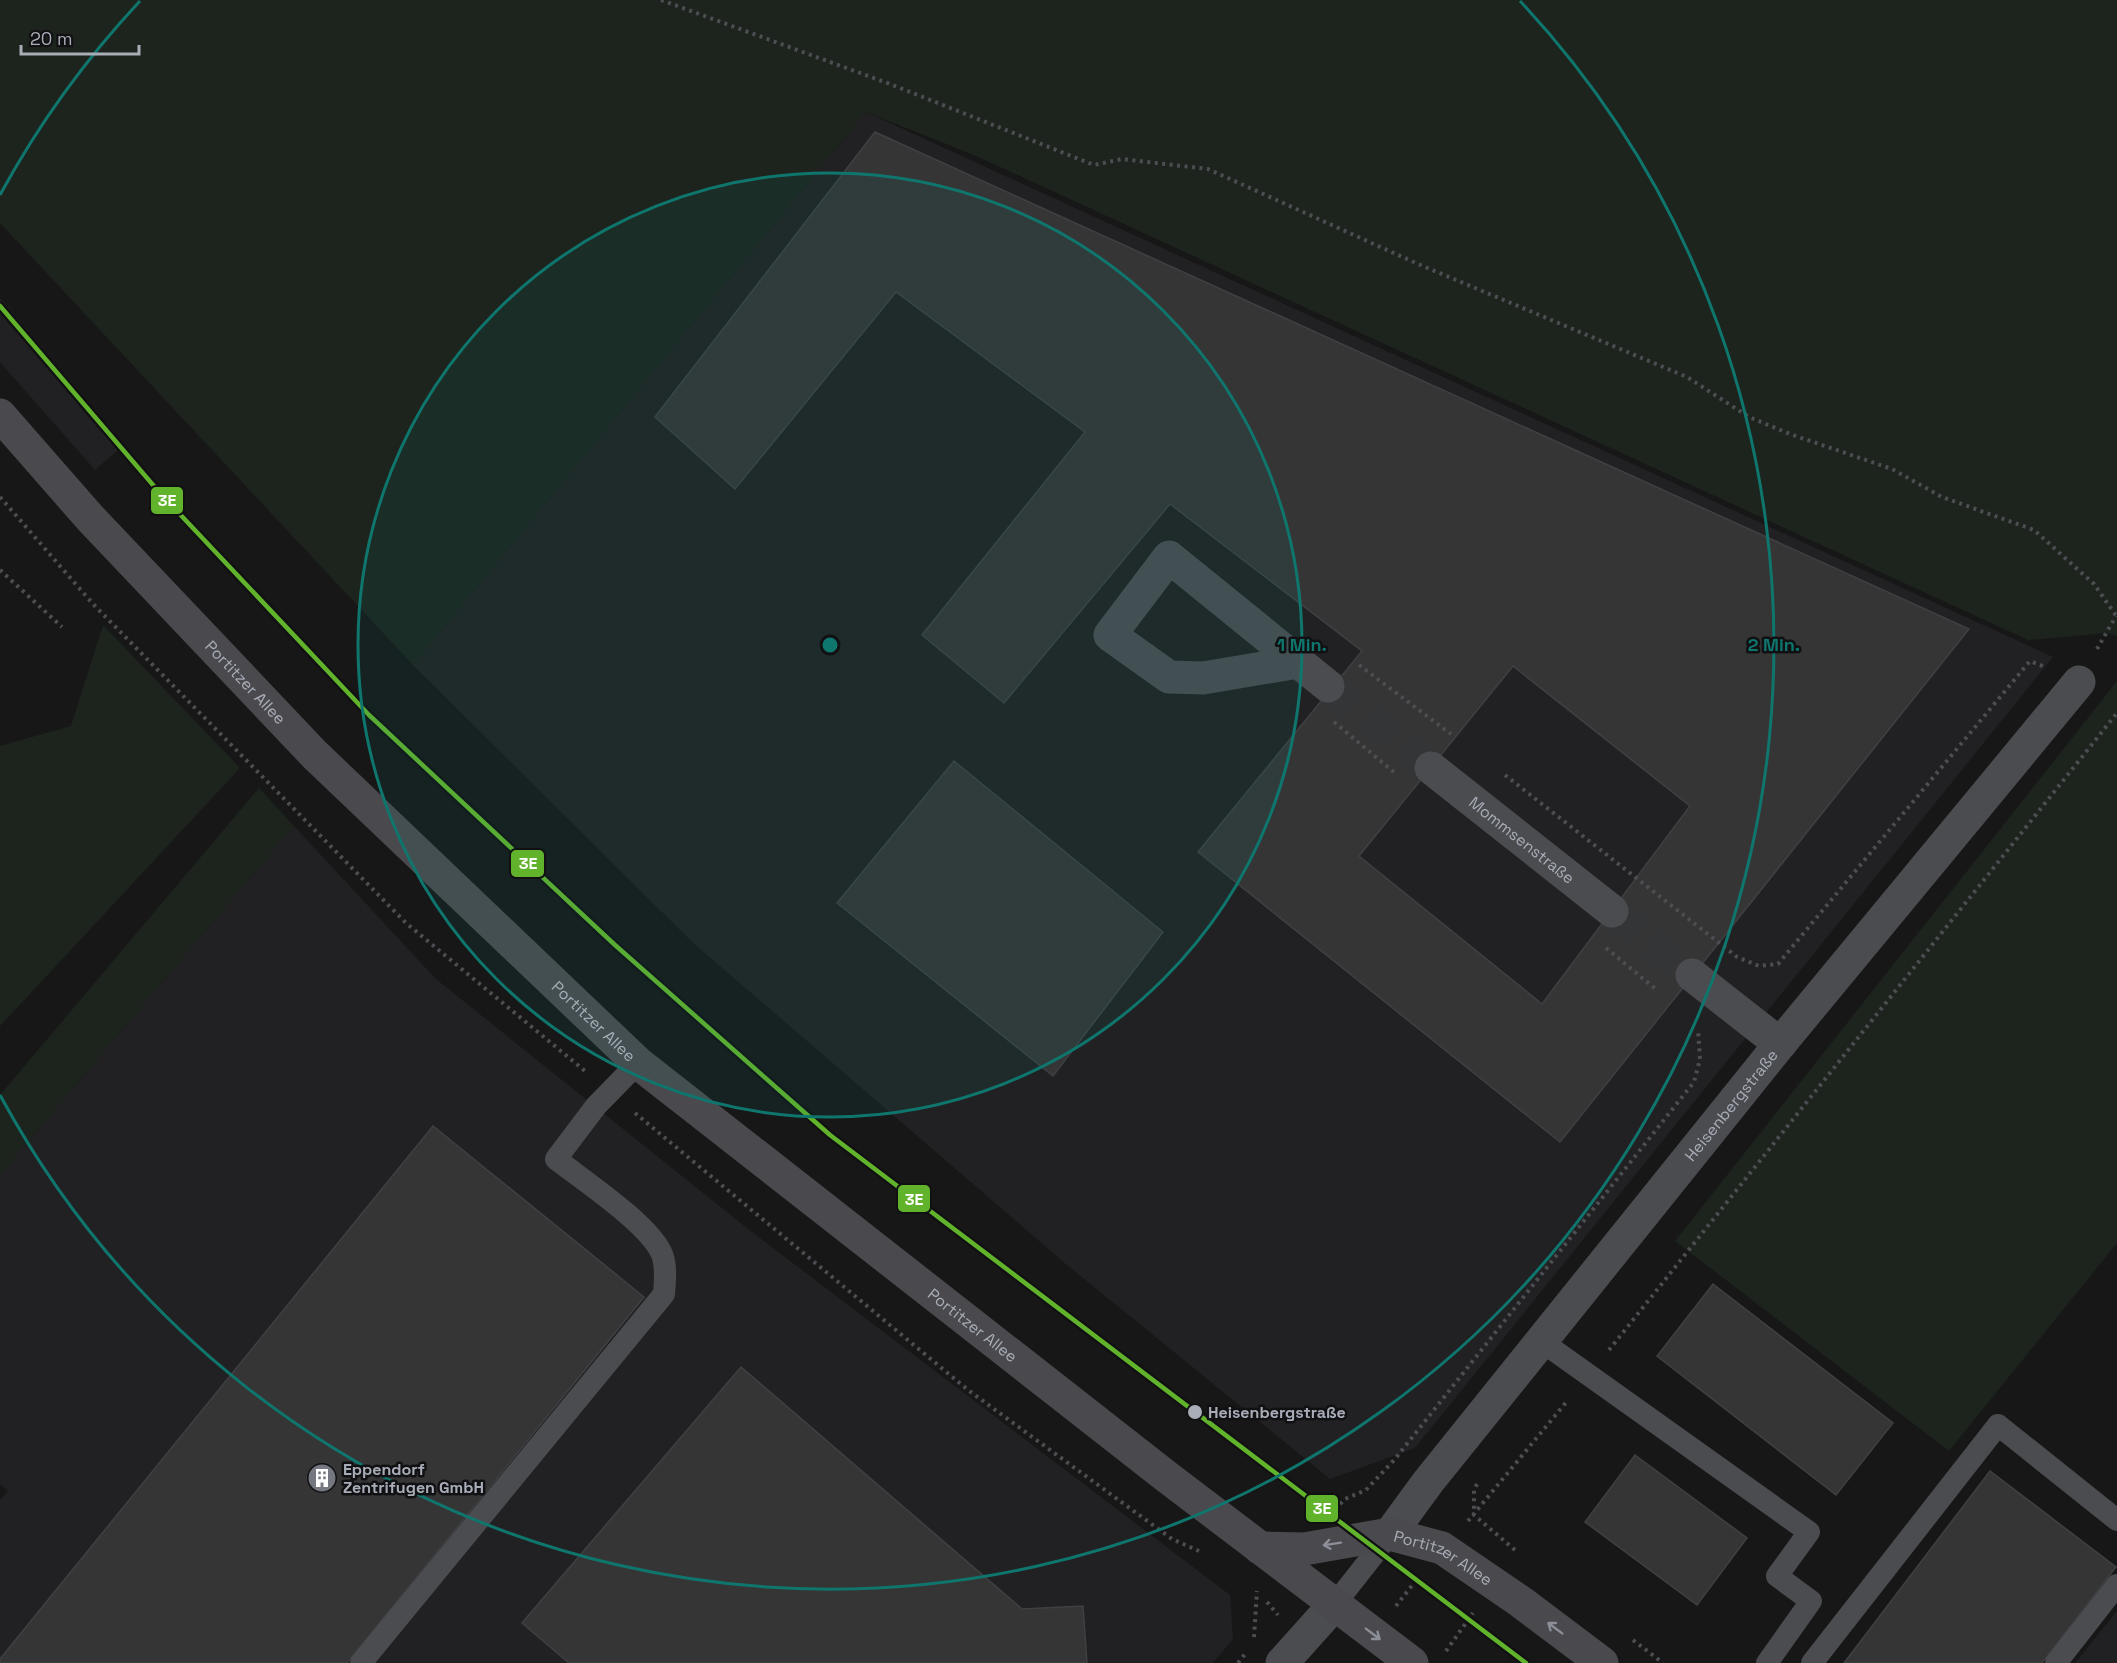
<svg xmlns="http://www.w3.org/2000/svg" width="2117" height="1663" font-family="'Space Grotesk',sans-serif">
<style>
.built{fill:#212123}
.green{fill:#1d241e}
.building{fill:#353536;stroke:#3f4043;stroke-width:1.5;fill-rule:evenodd}
.lines{fill:none;stroke-linecap:round;stroke-linejoin:round}
.street-tunnel{stroke:#343537;stroke-width:33;stroke-dasharray:33 16;stroke-linecap:butt}
.path{stroke:#4d4e52;stroke-width:4;stroke-dasharray:3 4.5;stroke-linecap:butt}
.lane{stroke:#4b4c50;stroke-width:22}
.street{stroke:#4b4c50;stroke-width:33}
.secondary{stroke:#4a4a4e;stroke-width:33}
.tram-1-casing{stroke:#111113;stroke-width:9}
.tram-1{stroke:#62b32c;stroke-width:4.5}
.oneway{stroke:#8c8f98}
.ring{fill:none;stroke:#0f766e;stroke-width:3}
.stop-dot{fill:#a8adb8;stroke:#111113;stroke-width:2}
.labels{text-anchor:middle;dominant-baseline:central;stroke-width:5;stroke-linejoin:round;paint-order:stroke}
.street-label{font-size:16px;fill:#a8adb8;stroke:#111113}
.stop-label{font-size:16px;font-weight:bold;fill:#a8adb8;stroke:#111113;text-anchor:start}
.poi-label{font-size:16px;font-weight:bold;fill:#a8adb8;stroke:#111113;text-anchor:start}
.centre{fill:#0f766e;stroke:#111113;stroke-width:3}
.ring-label{font-size:18px;text-anchor:middle;font-weight:bold;fill:#0f766e;stroke:#111113;stroke-width:5;stroke-linejoin:round;paint-order:stroke}
.line-badge{stroke:#111113;stroke-width:2}
.badge-label{font-size:16px;text-anchor:middle;font-weight:bold;fill:#fff}
</style>
<rect width="100%" height="100%" fill="#171717"/>
<g class="built">
<path d="M866 112 2053 657 1415 1448 1330 1479 1067 1265 691 941 413 665Z"/>
<path d="M0 298 124 445 95 470 0 362Z"/>
<path d="M294 826 436 979 752 1232 1230 1595 1233 1639 1213 1663H0V1500L8 1491 0 1484V1175Z"/>
<path d="M2117 1611V1663H2075Z"/>
</g>
<g class="green">
<path d="M0 0H2117V636L2107 633 2028 640 974 155 866 112 413 665 0 223Z"/>
<path d="M103 625 240 768 0 1026V746L71 726Z"/>
<path d="M2117 681V1243L1949 1451 1675 1241Z"/>
<path d="M259 788 294 826 0 1175V1095Z"/>
</g>
<g class="building">
<path d="M875 132 1969 629 1560 1142 1198 852 1362 651 1170 504 1004 703 922 635 1085 432 896 292 735 489 655 417ZM1513 666 1690 806 1542 1004 1359 856Z"/>
<path d="M954 761 1163 932 1053 1076 837 903Z"/>
<path d="M433 1126 644 1297 347 1663H0V1659Z"/>
<path d="M1713 1284 1893 1423 1836 1495 1657 1356Z"/>
<path d="M741 1367 1022 1609 1083 1606 1087 1663H569L522 1623Z"/>
<path d="M1635 1455 1747 1538 1697 1605 1585 1522Z"/>
<path d="M1990 1471 2116 1567 2042 1663H1844Z"/>
</g>
<g class="lines">
<g class="street-tunnel">
<path d="M1328 686 1431 768"/>
<path d="M1612 911 1692 975"/>
</g>
<g class="path">
<path d="M661 0 890 84 1094 165 1122 159 1208 169 1418 264 1687 377 1749 417 1790 434 1892 469 1942 497 2034 530 2094 584 2117 617"/>
<path d="M0 497 93 604 406 923 585 1071"/>
<path d="M0 570 62 627"/>
<path d="M2097 649 2116 616"/>
<path d="M1359 665 1451 734"/>
<path d="M1334 722 1395 773"/>
<path d="M1505 775 1737 957 1759 966 1778 964 2030 661 2045 667"/>
<path d="M1606 948 1658 991"/>
<path d="M635 1113 968 1390 1172 1539 1199 1551"/>
<path d="M1609 1350 2117 713"/>
<path d="M1477 1484 1474 1490V1515L1515 1550"/>
<path d="M1340 1504 1345 1499 1366 1490 1395 1459 1694 1082 1700 1059 1698 1029"/>
<path d="M1468 1521 1568 1400"/>
<path d="M1267 1602 1278 1615"/>
<path d="M1396 1606 1417 1579"/>
<path d="M1254 1637 1257 1591"/>
<path d="M1633 1640 1663 1663"/>
<path d="M1446 1651 1473 1613"/>
<path d="M1238 1663 1245 1654"/>
</g>
<g class="lane">
<path d="M1541 1341 1809 1532 1777 1576 1811 1601 1767 1663"/>
<path d="M1334 1605 1390 1534"/>
<path d="M361 1663 664 1294C665 1281 667 1264 661 1252 646 1222 584 1181 556 1159L596 1106 638 1063"/>
<path d="M1812 1663 1998 1425 2117 1520"/>
<path d="M2056 1663 2117 1585"/>
</g>
<g class="street">
<path d="M1298 662 1203 678 1169 677 1110 635 1169 557 1328 686"/>
<path id="s1" d="M1431 768 1612 911"/>
<path d="M1692 975 1780 1044"/>
<path id="s2" d="M1390 1534 1428 1482 1780 1044 2079 682"/>
<path d="M1282 1663 1334 1605"/>
</g>
<g class="secondary">
<path id="s3" d="M0 415 91 519 315 755 638 1063 1167 1477 1412 1663"/>
<path id="s4" d="M1260 1548 1304 1549 1390 1534 1442 1548 1521 1602 1602 1663"/>
</g>
<g class="tram-1-casing">
<path id="tram-1" d="M0 306 159 492 369 715 615 945 830 1135 1526 1663"/>
</g>
<use href="#tram-1" class="tram-1"/>
</g>
<defs><path id="oneway-shaft" d="M-6 0H5M1.5-3L5.5 0L1.5 3" fill="none" stroke-width="1.6" stroke-linecap="round" stroke-linejoin="round" transform="scale(1.5)"/></defs>
<g class="oneway">
<use href="#oneway-shaft" transform="translate(1332 1544) rotate(171)"/>
<use href="#oneway-shaft" transform="translate(1555 1628) rotate(-143)"/>
<use href="#oneway-shaft" transform="translate(1373 1634) rotate(37)"/>
</g>
<circle cx="830" cy="645" r="472" fill="#0f766e" fill-opacity=".12"/>
<g class="ring">
<circle cx="830" cy="645" r="472"/>
<path d="M0 195A944 944 0 0 1 140 1M1520 1A944 944 0 1 1 0 1095"/>
</g>
<defs>
<g id="building-disc" transform="scale(1.5)"><circle r="9.5" fill="#757880" stroke="#111113"/><path d="M-4-6H4V6H1V3H-1V6H-4ZM-2.5-4.3h1.7v1.8h-1.7ZM.8-4.3h1.7v1.8H.8ZM-2.5-1h1.7V.8h-1.7ZM.8-1h1.7V.8H.8Z" fill="#fff"/></g>
</defs>
<g fill-rule="evenodd">
<use href="#building-disc" x="322" y="1478"/>
</g>
<circle class="stop-dot" cx="1195" cy="1412" r="8"/>
<g class="labels">
<g class="street-label">
<text stroke="none"><textPath href="#s3" startOffset="363">Portitzer Allee</textPath></text>
<text stroke="none"><textPath href="#s1" startOffset="116">Mommsenstraße</textPath></text>
<text stroke="none"><textPath href="#s3" startOffset="849">Portitzer Allee</textPath></text>
<text stroke="none"><textPath href="#s2" startOffset="548">Heisenbergstraße</textPath></text>
<text stroke="none"><textPath href="#s3" startOffset="1335">Portitzer Allee</textPath></text>
<text stroke="none"><textPath href="#s4" startOffset="190">Portitzer Allee</textPath></text>
</g>
<g class="stop-label">
<text x="1208" y="1412">Heisenbergstraße</text>
</g>
<g class="poi-label">
<text x="343" y="1469">Eppendorf<tspan x="343" dy="18">Zentrifugen GmbH</tspan></text>
</g>
</g>
<circle cx="830" cy="645" r="9" class="centre"/>
<g class="ring-label">
<text x="1302" y="651">1 Min.</text>
<text x="1774" y="651">2 Min.</text>
</g>
<g class="line-badge">
<rect x="150" y="486" width="34" height="29" rx="6" fill="#62b32c"/>
<rect x="510" y="849" width="35" height="29" rx="6" fill="#62b32c"/>
<rect x="897" y="1184" width="34" height="29" rx="6" fill="#62b32c"/>
<rect x="1305" y="1494" width="34" height="29" rx="6" fill="#62b32c"/>
</g>
<g class="badge-label">
<text x="167" y="506">3E</text>
<text x="528" y="869">3E</text>
<text x="914" y="1205">3E</text>
<text x="1322" y="1514">3E</text>
</g>
<path d="M21 45v9h118v-9" fill="none" stroke="#a8adb8" stroke-width="3"/>
<text x="30" y="45" font-size="18" fill="#a8adb8" stroke="#111113" stroke-width="4.5" paint-order="stroke">20 m</text>
</svg>
